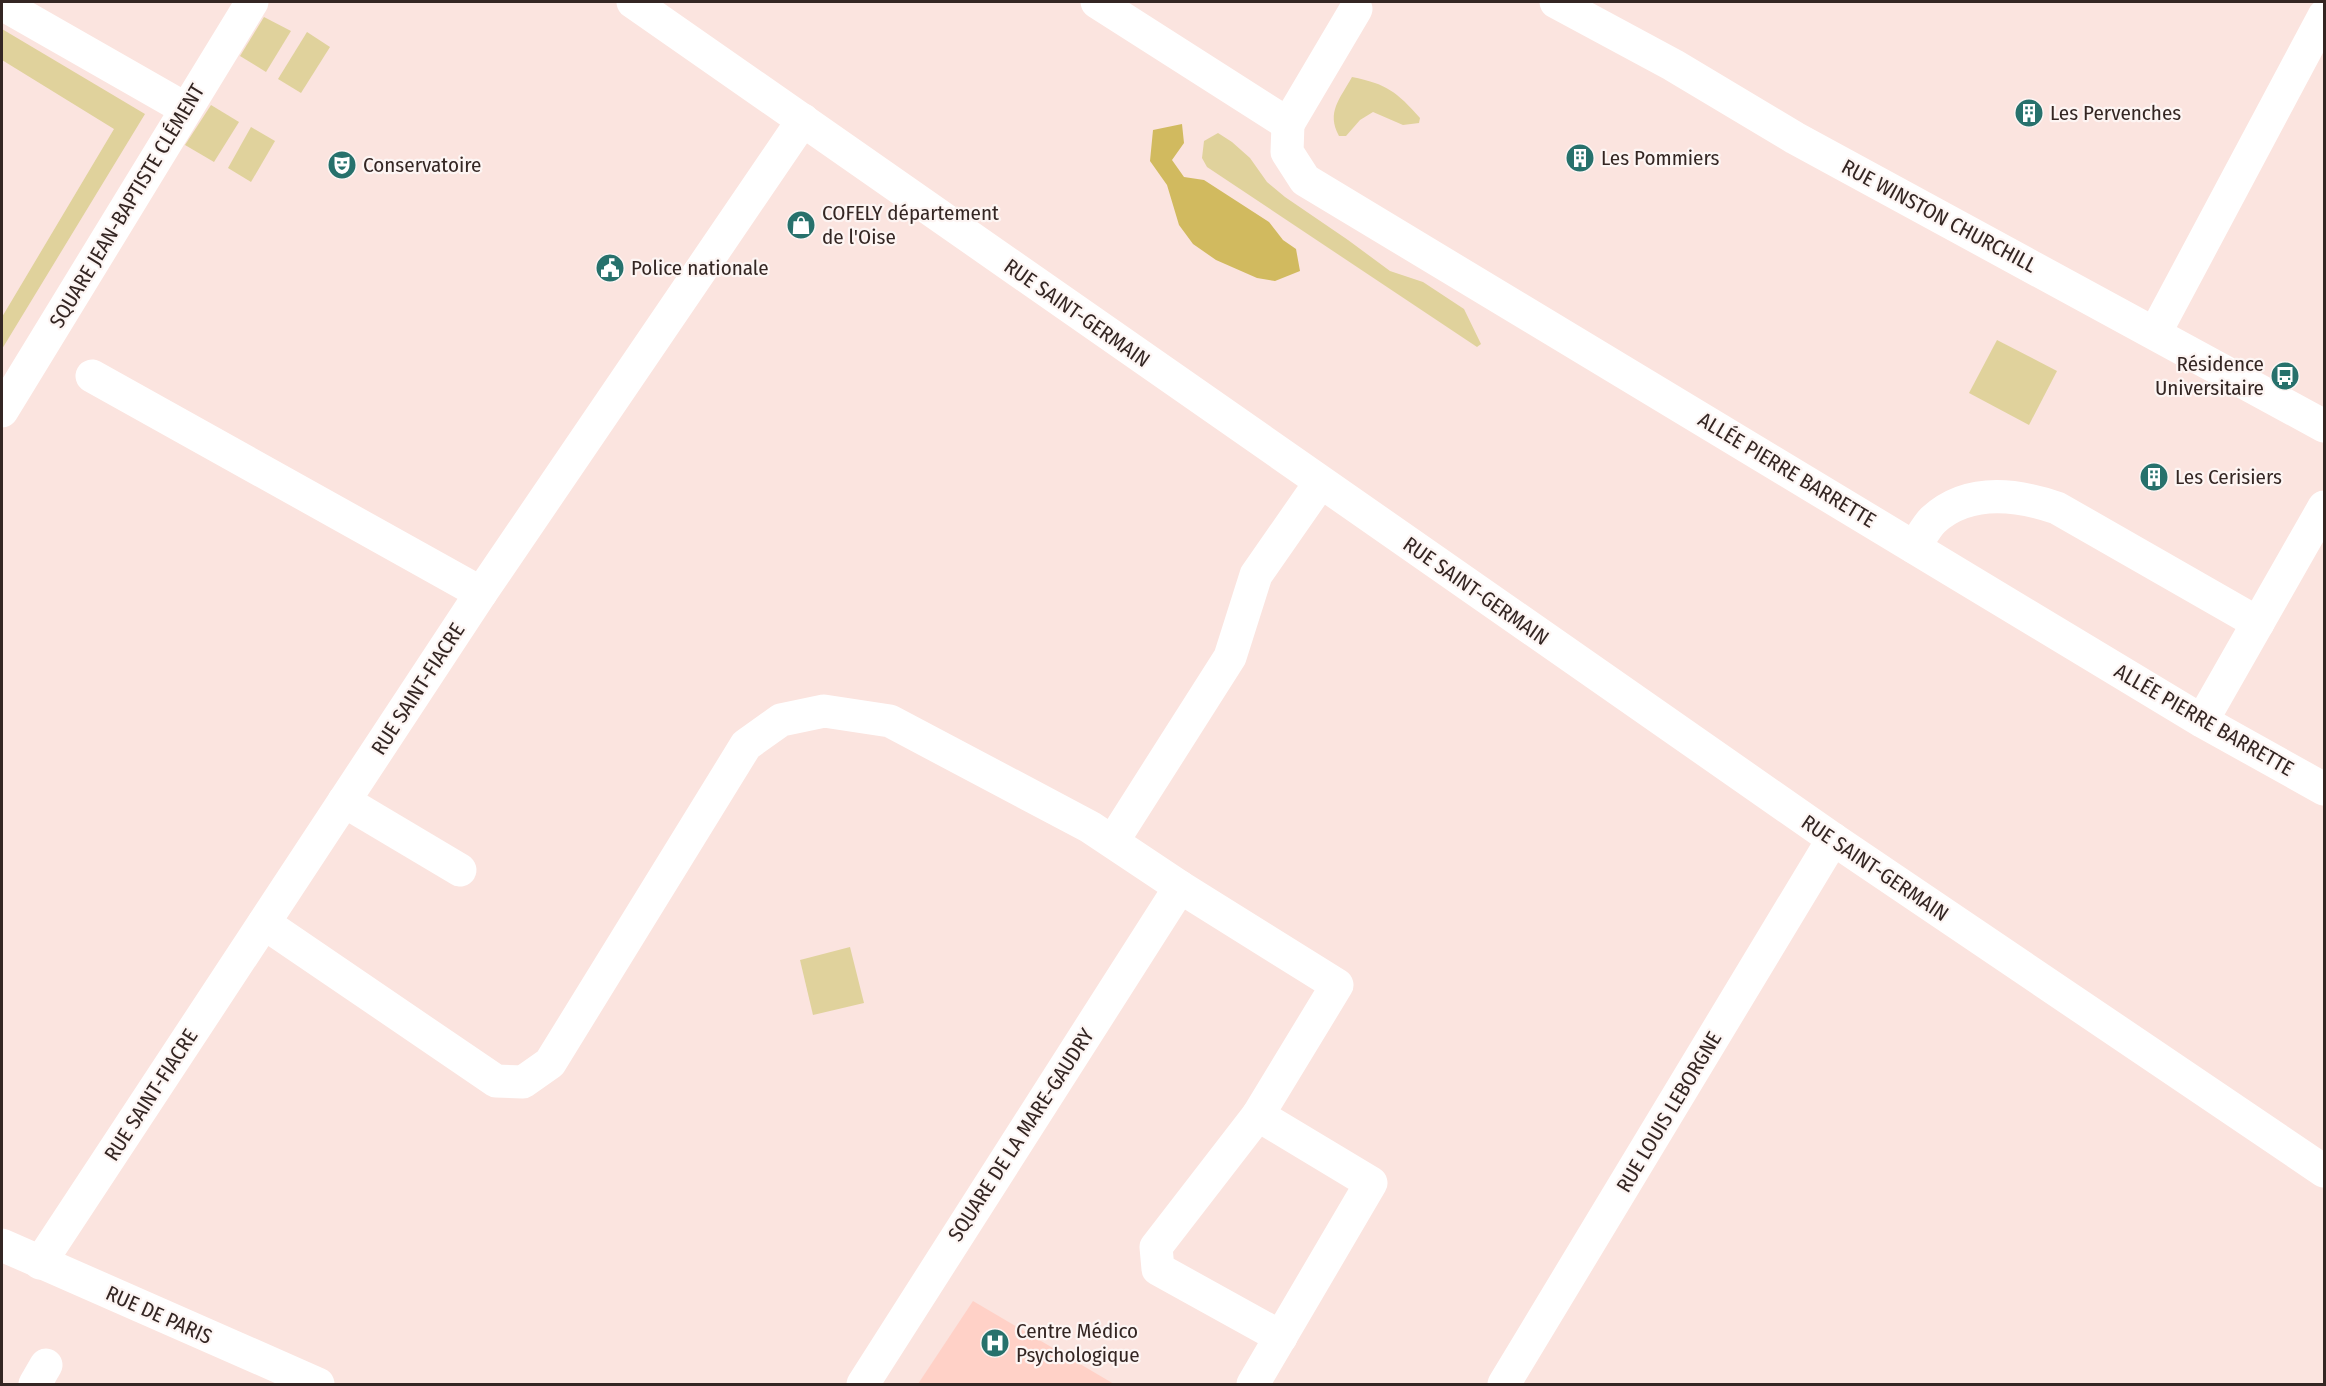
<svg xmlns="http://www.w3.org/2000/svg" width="2326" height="1386" font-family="'Fira Sans Condensed',sans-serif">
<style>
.built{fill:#ffd1c7}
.green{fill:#e0d29c}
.forest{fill:#d1ba5f}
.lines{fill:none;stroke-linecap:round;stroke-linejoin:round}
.minor{stroke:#fff;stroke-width:33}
.labels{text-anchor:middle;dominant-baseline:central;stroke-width:4.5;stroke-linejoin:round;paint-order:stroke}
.poi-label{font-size:21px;fill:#342623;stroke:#fdf5f3;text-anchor:start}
.street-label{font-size:21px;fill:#342623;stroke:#fdf5f3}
</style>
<rect width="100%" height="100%" fill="#fbe4df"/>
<path class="built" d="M973 1301 1114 1384H918Z"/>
<g class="green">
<path d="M264 17 291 31 266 72 240 56Z"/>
<path d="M2 29 145 114 2 349V317L114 129 2 60Z"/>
<path d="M307 32 330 47 301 93 278 79Z"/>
<path d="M1352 77C1387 84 1397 92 1420 118L1419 123 1403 125 1373 112 1360 120 1346 136H1339C1326 112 1340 99 1352 77Z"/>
<path d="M211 105 239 122 214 162 185 145Z"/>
<path d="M251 127 275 141 251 182 228 168Z"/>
<path d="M1218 133 1232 142 1250 158 1267 182 1285 197 1348 240 1390 271 1423 282 1464 309 1481 344 1477 347 1207 167 1202 158 1204 141Z"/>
<path d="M1997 340 2057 371 2029 425 1969 393Z"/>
<path d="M850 947 864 1003 813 1015 800 960Z"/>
</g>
<path class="forest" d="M1182 124 1184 143 1172 160 1184 177 1204 180 1269 222 1283 240 1296 249 1300 271 1275 281 1257 278 1216 260 1193 244 1179 225 1167 185 1150 161 1153 130Z"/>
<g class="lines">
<g class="minor">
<path d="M633 2 1833 839 2324 1171"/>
<path d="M1097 2 1288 124 1356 9"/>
<path d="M1556 2 1673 65 1795 138 2324 426"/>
<path d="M2 4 186 109"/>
<path d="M1288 124 1287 152 1305 180 2202 721 2324 789"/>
<path d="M2155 333 2324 16"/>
<path d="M92 376 481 593"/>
<path d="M2 411 252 2"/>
<path d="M1914 547C1920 539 1926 527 1933 520 1968 488 2016 494 2057 508L2258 623"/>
<path d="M2202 721 2324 507"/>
<path d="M344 801 460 870"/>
<path d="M1113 841 1230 657 1256 575 1320 483"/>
<path d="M264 923 496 1081 523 1082 550 1063 746 745 781 720 824 711 890 721 1090 827 1180 887 1337 985 1258 1115 1371 1183 1253 1384"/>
<path d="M1258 1115 1156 1247 1158 1269 1281 1337"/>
<path d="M2 1245 318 1384"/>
<path d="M40 1263 481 593 803 120"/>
<path d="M35 1384 46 1365"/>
<path d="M863 1384 1180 887"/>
<path d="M1504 1384 1833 839"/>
</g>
</g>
<defs>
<g id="building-disc" transform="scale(1.5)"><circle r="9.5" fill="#27716c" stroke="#fdf5f3"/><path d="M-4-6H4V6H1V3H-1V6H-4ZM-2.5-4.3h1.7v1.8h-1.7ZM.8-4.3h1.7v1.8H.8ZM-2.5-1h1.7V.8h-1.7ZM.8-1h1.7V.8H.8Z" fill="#fff"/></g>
<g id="theatre-disc" transform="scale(1.5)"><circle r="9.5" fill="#27716c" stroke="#fdf5f3"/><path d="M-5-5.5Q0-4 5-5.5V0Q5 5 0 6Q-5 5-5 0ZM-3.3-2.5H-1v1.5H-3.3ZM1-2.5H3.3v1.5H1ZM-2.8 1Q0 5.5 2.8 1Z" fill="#fff"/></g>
<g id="shop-disc" transform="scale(1.5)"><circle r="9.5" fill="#27716c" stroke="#fdf5f3"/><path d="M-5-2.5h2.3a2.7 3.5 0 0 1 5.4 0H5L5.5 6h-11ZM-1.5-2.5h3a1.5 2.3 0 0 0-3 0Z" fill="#fff"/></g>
<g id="civic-disc" transform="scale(1.5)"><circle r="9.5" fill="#27716c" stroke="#fdf5f3"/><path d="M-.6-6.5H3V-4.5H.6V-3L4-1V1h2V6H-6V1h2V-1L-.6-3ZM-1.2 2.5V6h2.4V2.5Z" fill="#fff"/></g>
<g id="bus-disc" transform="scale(1.5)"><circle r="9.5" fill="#27716c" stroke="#fdf5f3"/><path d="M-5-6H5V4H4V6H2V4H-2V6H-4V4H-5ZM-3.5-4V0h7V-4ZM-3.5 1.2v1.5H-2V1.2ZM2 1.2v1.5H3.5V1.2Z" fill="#fff"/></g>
<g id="hospital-disc" transform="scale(1.5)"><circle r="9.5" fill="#27716c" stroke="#fdf5f3"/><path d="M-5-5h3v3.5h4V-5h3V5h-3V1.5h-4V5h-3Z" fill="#fff"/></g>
</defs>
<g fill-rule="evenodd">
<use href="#building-disc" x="2029" y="113"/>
<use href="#building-disc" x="1580" y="158"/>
<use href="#theatre-disc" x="342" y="165"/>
<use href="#shop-disc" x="801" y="225"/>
<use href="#civic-disc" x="610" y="268"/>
<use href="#bus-disc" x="2285" y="376"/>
<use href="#building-disc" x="2154" y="477"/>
<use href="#hospital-disc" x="995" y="1343"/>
</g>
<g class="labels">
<g class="poi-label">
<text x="2050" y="113">Les Pervenches</text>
<text x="1601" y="158">Les Pommiers</text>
<text x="363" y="165">Conservatoire</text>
<text x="822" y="213">COFELY département<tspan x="822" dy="24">de l'Oise</tspan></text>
<text x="631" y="268">Police nationale</text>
<text x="2264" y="364" text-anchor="end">Résidence<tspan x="2264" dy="24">Universitaire</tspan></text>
<text x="2175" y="477">Les Cerisiers</text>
<text x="1016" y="1331">Centre Médico<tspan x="1016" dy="24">Psychologique</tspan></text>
</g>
<g class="street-label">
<text transform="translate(127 206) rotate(-59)">SQUARE JEAN-BAPTISTE CLÉMENT</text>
<text transform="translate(1939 216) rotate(28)">RUE WINSTON CHURCHILL</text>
<text transform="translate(1077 313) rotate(35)">RUE SAINT-GERMAIN</text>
<text transform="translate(1787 470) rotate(31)">ALLÉE PIERRE BARRETTE</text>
<text transform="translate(1476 591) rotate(35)">RUE SAINT-GERMAIN</text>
<text transform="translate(418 689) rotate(-57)">RUE SAINT-FIACRE</text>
<text transform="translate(2204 720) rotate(30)">ALLÉE PIERRE BARRETTE</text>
<text transform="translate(1875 868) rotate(34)">RUE SAINT-GERMAIN</text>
<text transform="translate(151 1095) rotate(-57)">RUE SAINT-FIACRE</text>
<text transform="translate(1669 1112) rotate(-59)">RUE LOUIS LEBORGNE</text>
<text transform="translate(1021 1135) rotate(-57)">SQUARE DE LA MARE-GAUDRY</text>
<text transform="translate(159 1315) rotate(24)">RUE DE PARIS</text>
</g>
</g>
<rect width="2326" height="1386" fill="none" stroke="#342623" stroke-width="6"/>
</svg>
